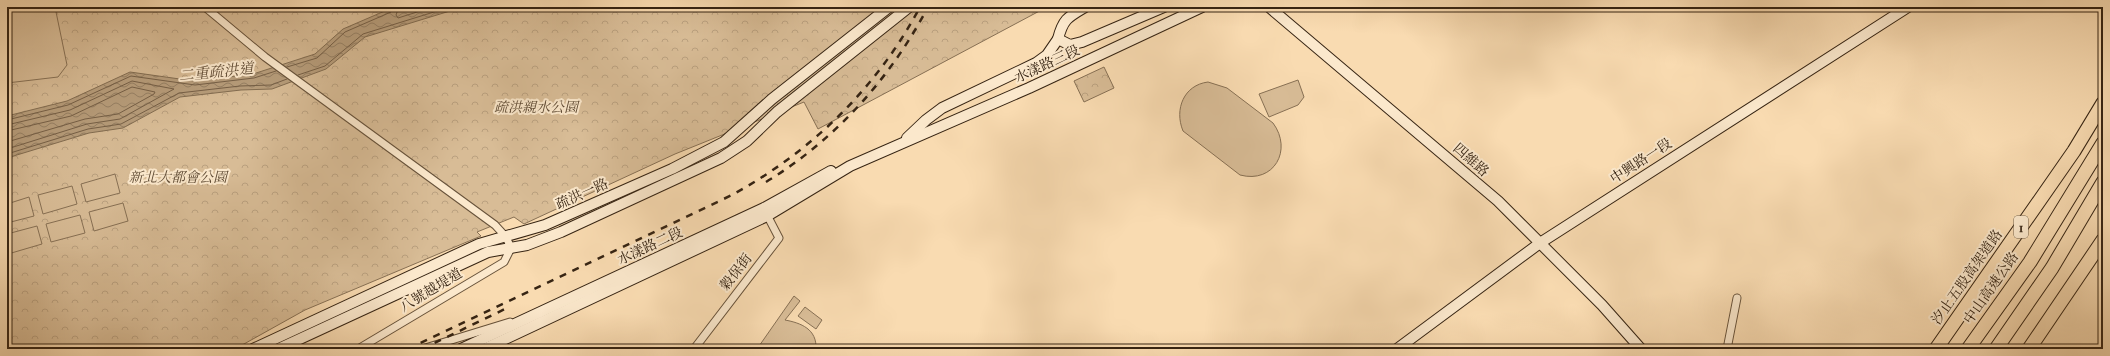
<svg xmlns="http://www.w3.org/2000/svg" width="2110" height="356" font-family="'IM FELL French Canon','Noto Serif TC',serif">
<style>
.forest{fill:url(#forest-crowns);stroke:#877054}
.pitch{fill:#d8bc96;stroke:#877054}
.water{fill:url(#water-waves);stroke:#836d51}
.lines{fill:none;stroke-linecap:round;stroke-linejoin:round}
.shore{stroke:#766047;stroke-width:1}
.street-casing{stroke:#67523a;stroke-width:9}
.secondary-casing{stroke:#362413;stroke-width:12}
.highway-casing{stroke:#362413;stroke-width:15}
.street{stroke:#fbe8cc;stroke-width:7}
.secondary{stroke:#fbe8cc;stroke-width:10}
.highway{stroke:#f9dbb1;stroke-width:13}
.rail{stroke:#362413;stroke-width:2.5;stroke-dasharray:7 7;stroke-linecap:butt}
.labels{text-anchor:middle;dominant-baseline:central;stroke-width:4;stroke-linejoin:round;paint-order:stroke}
.shield{fill:#fbe8cc;stroke:#715f4a;stroke-width:1}
.shield-label{font-size:13px;font-weight:bold;fill:#362413}
.street-label{font-size:14px;fill:#362413;stroke:#fbe8cc}
.park-label{font-size:14px;font-style:italic;fill:#5e4a34;stroke:#fbe8cc}
.water-label{font-size:15px;font-style:italic;fill:#634e37;stroke:#fbe8cc}
</style>
<defs>
<pattern id="forest-crowns" width="20" height="18" patternUnits="userSpaceOnUse"><rect width="20" height="18" fill="#d8bc96"/><path d="M2 6a3 3 0 1 1 6 0M12 15a3 3 0 1 1 6 0" fill="none" stroke="#baa180"/></pattern>
<pattern id="water-waves" width="16" height="10" patternUnits="userSpaceOnUse"><rect width="16" height="10" fill="#b79d7b"/><path d="M0 5q4-4 8 0t8 0" fill="none" stroke="#968064"/></pattern>
</defs>
<rect width="100%" height="100%" fill="#f9dbb1"/>
<filter id="stains"><feTurbulence type="fractalNoise" baseFrequency=".005" numOctaves="4"/><feColorMatrix values="0 0 0 0 .2 0 0 0 0 .09 0 0 0 0 .02 0 0 0 .5 -.17"/></filter>
<radialGradient id="worn" r=".72"><stop offset=".6" stop-color="#630" stop-opacity="0"/><stop offset="1" stop-color="#630" stop-opacity=".3"/></radialGradient>
<g class="forest">
<path d="M7 7H1047L818 129 804 102 675 154 524 224 514 217 477 232 481 236 305 310 235 349H7Z"/>
<path d="M1104 67 1114 88 1084 102 1074 81Z"/>
</g>
<g class="pitch">
<path d="M7 7H55L67 65 58 77 7 83Z"/>
<path d="M1298 80 1304 97 1298 105 1269 117 1259 94Z"/>
<path d="M1208 82 1227 88 1273 123C1293 150 1274 184 1240 175L1183 131C1174 109 1184 85 1208 82Z"/>
<path d="M115 174 120 193 86 202 81 184Z"/>
<path d="M72 186 77 204 43 214 38 195Z"/>
<path d="M29 197 34 216 7 223V204Z"/>
<path d="M123 203 128 221 94 231 89 212Z"/>
<path d="M80 215 85 233 51 242 46 224Z"/>
<path d="M37 226 42 244 8 254 7 234Z"/>
<path d="M794 296 800 301 785 320C801 323 817 329 816 349H757Z"/>
<path d="M805 307 822 320 816 329 798 316Z"/>
</g>
<path class="water" d="M394 7H463L365 37 326 69 272 89 241 90 180 97 123 128 89 133 7 158V116L67 101 130 72 194 81 253 74 315 54 343 29Z"/>
<g class="lines">
<g class="shore">
<path d="M399 7 396 15 398 18 433 7"/>
<path d="M287 67 317 58 345 32 391 12 394 7"/>
<path d="M298 75 325 66 363 34 450 7"/>
<path d="M7 120 68 105 131 76 195 85 254 78 276 71"/>
<path d="M7 125 70 110 132 81 174 89 120 119 87 124 7 149"/>
<path d="M7 131 71 116 132 87 155 92 154 94 118 114 85 119 7 142"/>
<path d="M7 154 88 129 121 124 179 93 240 86 271 85 287 79"/>
</g>
<g class="street-casing">
<g id="street">
<path d="M205 7 265 57 495 225 506 237 511 248 504 262 358 349"/>
<path d="M422 349 510 322"/>
<path d="M694 349 779 238 766 213"/>
<path d="M1727 349 1737 298"/>
</g>
</g>
<g class="secondary-casing">
<g id="secondary">
<path d="M1085 7C1068 17 1063 19 1058 39L1070 45 1082 42 1164 7"/>
<path d="M1269 7 1498 201 1602 305 1641 349"/>
<path d="M907 138 926 120 942 108 1036 63 1047 55 1058 39"/>
<path d="M253 349 479 244 545 225 672 169 724 142 772 99 889 7"/>
<path d="M278 349 488 252 527 245 561 232 721 158 747 141 777 112 909 7"/>
<path d="M461 349 764 208 831 171"/>
<path d="M484 349 767 216 850 166 1029 88 1202 7"/>
<path d="M1397 349 1540 243 1908 7"/>
</g>
</g>
<g class="highway-casing">
<g id="highway">
<path d="M1936 349 2074 151 2103 103"/>
<path d="M1968 349 2030 262 2103 143"/>
<path d="M1996 349 2052 268 2103 182"/>
<path d="M2029 349 2103 240"/>
</g>
</g>
<use href="#street" class="street"/>
<use href="#secondary" class="secondary"/>
<use href="#highway" class="highway"/>
<g class="rail">
<path d="M766 182C835 140 890 79 928 7"/>
<path d="M408 349 732 195C812 151 877 88 920 7"/>
<path d="M422 349 505 309"/>
</g>
</g>
<g class="labels">
<rect class="shield" x="2014" y="216" width="14" height="22" rx="3"/>
<g class="shield-label">
<text x="2021" y="227">1</text>
</g>
<g class="street-label">
<text transform="translate(1047 64) rotate(-25)">水漾路三段</text>
<text transform="translate(1471 160) rotate(41)">四維路</text>
<text transform="translate(1641 161) rotate(-33)">中興路一段</text>
<text transform="translate(582 194) rotate(-24)">疏洪一路</text>
<text transform="translate(650 246) rotate(-25)">水漾路二段</text>
<text transform="translate(736 272) rotate(-52)">穀保街</text>
<text transform="translate(1967 277) rotate(-55)">汐止五股高架道路</text>
<text transform="translate(1991 288) rotate(-55)">中山高速公路</text>
<text transform="translate(431 290) rotate(-31)">八號越堤道</text>
</g>
<g class="park-label">
<text x="536" y="107">疏洪親水公園</text>
<text x="178" y="177">新北大都會公園</text>
</g>
<g class="water-label">
<text transform="translate(216 72) rotate(-6)">二重疏洪道</text>
</g>
</g>
<rect width="2110" height="356" fill="none" stroke="#f9dbb1" stroke-width="24"/>
<rect x="8" y="8" width="2094" height="340" fill="none" stroke="#362413" stroke-width="2"/>
<rect x="12" y="12" width="2086" height="332" fill="none" stroke="#362413"/>
<rect width="100%" height="100%" filter="url(#stains)"/>
<rect width="100%" height="100%" fill="url(#worn)"/>
</svg>
